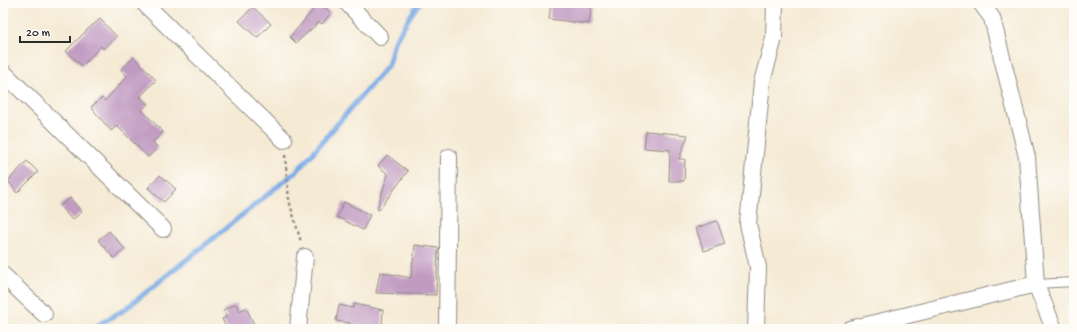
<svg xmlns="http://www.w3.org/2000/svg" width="1077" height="332" font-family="'Gochi Hand',sans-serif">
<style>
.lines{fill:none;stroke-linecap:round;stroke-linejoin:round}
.stream{stroke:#7aabe5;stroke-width:5}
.building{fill:#c19bc2}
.service-casing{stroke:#908a80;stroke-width:10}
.minor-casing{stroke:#908a80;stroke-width:18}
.path{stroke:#908a80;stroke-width:2.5;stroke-dasharray:3 3;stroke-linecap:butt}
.service{stroke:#fff;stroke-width:8}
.minor{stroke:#fff;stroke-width:16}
</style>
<rect width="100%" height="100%" fill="#fdfcf7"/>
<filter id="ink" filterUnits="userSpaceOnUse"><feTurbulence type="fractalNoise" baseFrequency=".025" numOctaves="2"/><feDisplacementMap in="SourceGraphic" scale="8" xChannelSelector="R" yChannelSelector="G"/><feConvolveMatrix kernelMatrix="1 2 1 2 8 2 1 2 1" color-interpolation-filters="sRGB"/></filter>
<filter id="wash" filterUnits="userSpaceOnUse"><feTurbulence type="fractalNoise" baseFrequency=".012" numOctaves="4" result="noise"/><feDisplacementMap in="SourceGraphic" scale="16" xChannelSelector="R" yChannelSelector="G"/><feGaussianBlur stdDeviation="0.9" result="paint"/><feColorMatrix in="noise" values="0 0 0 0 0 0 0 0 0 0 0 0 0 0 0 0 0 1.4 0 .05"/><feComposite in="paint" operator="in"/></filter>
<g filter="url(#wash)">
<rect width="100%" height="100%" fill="#f5ead4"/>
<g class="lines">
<path class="stream" d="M91 329 124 310 298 170 388 65 394 42 416 7 420 3"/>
</g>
<g id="blocks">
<g class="building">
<path d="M319 3 331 13 322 24 319 22 296 43 290 37Z"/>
<path d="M551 3H592L589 24 549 19Z"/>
<path d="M253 7 271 24 257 38 239 21Z"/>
<path d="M100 19 117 37 103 49 101 46 82 66 66 51 87 30Z"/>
<path d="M134 57 156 80 140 97 148 104 142 110 163 132 153 142 158 148 148 157 117 126 111 131 91 107 102 98 105 101 127 76 121 70Z"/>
<path d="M646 131 688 135 679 159H685L684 181H669L670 150 644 148Z"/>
<path d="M387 155 408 171 379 210 377 209 388 174 378 166Z"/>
<path d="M27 161 38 172 17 193 8 181Z"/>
<path d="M160 175 176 189 164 202 148 188Z"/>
<path d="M70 198 82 212 72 220 60 206Z"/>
<path d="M344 202 370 215 363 230 337 217Z"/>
<path d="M717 221 725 244 704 251 696 228Z"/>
<path d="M109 231 125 249 114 258 98 240Z"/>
<path d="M415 245 438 248 436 295 376 293 380 272 411 278Z"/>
<path d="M236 304 239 311 246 308 254 324 243 329H227L222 319 227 317 223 310Z"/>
<path d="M354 304 383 310 382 329H349L350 323 336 321 339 305 353 308Z"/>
</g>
</g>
</g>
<g filter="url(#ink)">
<use href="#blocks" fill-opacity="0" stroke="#908a80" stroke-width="1"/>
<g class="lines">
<g class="service-casing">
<path id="service" d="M1036 284 1074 282"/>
</g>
<g class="minor-casing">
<g id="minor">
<path d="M144 3 284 140"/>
<path d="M347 3 380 37"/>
<path d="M981 3 992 18 1027 157 1036 284 1054 329"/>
<path d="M3 72 163 229"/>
<path d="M3 275 44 314"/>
<path d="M298 329 305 257"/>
<path d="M447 329 449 157"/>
<path d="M756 329 758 267 748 224 762 82 774 38 775 3"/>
<path d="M850 329 1036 284"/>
</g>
</g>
<path class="path" d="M285 155 289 200 301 242"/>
<use href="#service" class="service"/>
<use href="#minor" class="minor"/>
</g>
</g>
<rect width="1077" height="332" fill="none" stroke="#fdfcf7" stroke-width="16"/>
<path d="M20 36v6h50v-6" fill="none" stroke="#2b2b2b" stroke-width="2"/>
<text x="26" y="36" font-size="12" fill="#2b2b2b" stroke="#fdfcf7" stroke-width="3" paint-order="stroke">20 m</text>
</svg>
